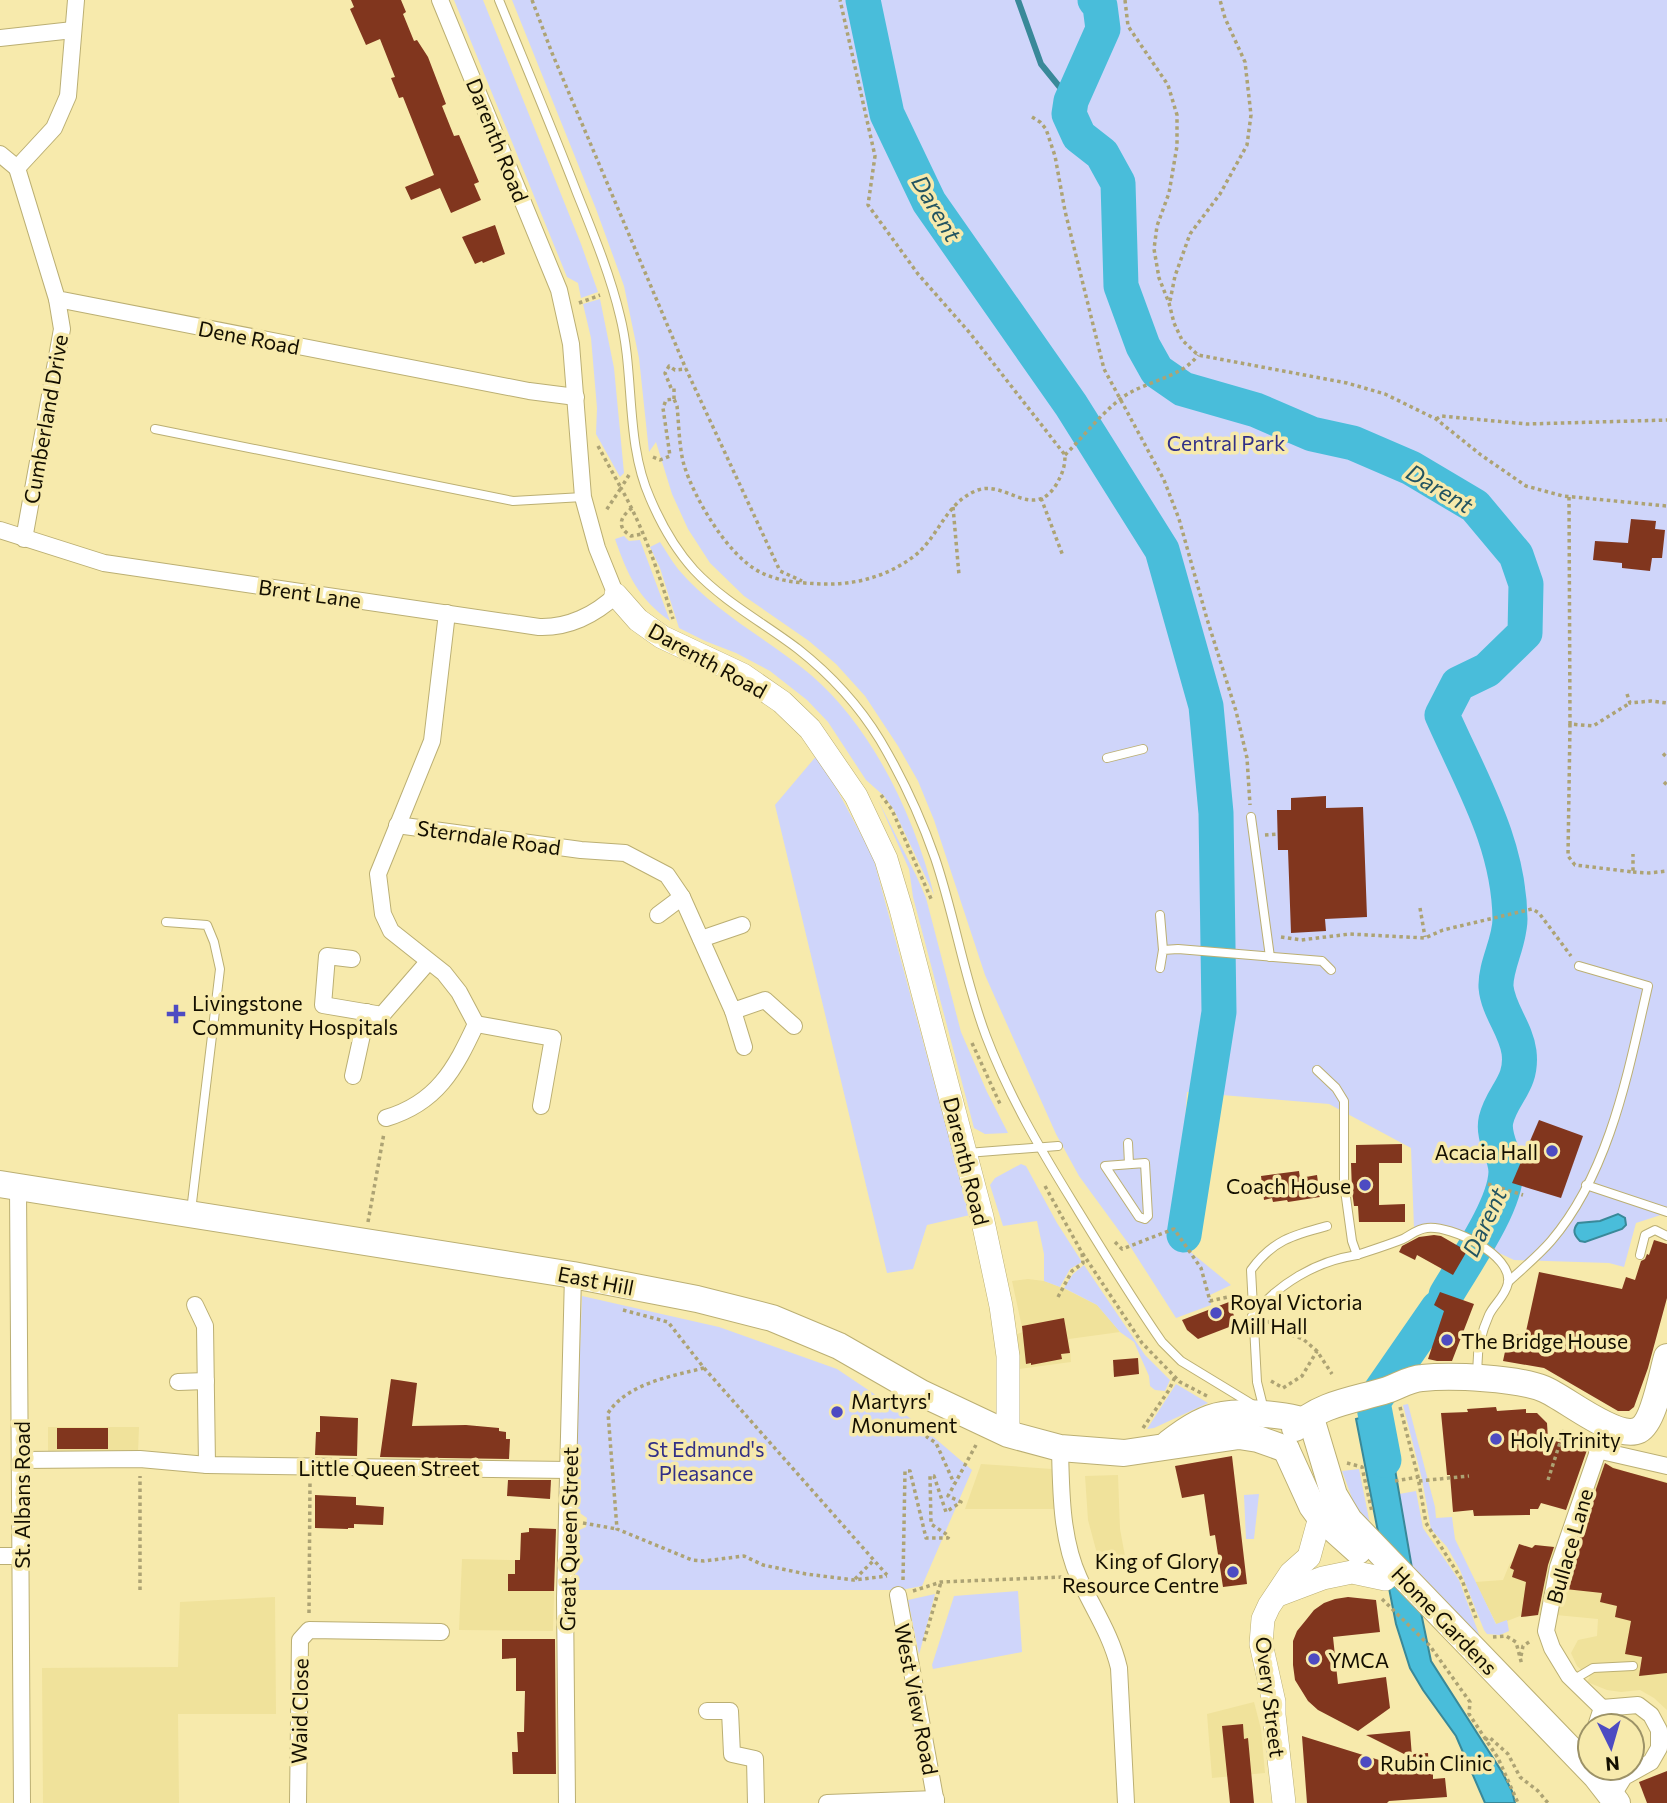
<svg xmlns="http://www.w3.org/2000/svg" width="1667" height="1803" font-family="Commissioner,sans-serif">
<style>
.built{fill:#f0e29b}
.green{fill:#cfd5fa}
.water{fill:#49bdda;stroke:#398999;stroke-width:2}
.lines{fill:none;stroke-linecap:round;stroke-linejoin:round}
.stream{stroke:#398999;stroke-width:6}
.river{stroke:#49bdda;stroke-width:35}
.building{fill:#81361e}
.lane-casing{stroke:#bbaf73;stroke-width:10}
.street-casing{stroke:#bbaf73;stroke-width:18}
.secondary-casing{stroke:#bbaf73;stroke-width:24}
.primary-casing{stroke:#bbaf73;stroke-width:28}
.path{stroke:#ada374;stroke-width:3.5;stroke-dasharray:3.5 3.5;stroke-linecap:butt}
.lane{stroke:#fff;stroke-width:8}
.street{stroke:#fff;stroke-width:16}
.secondary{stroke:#fff;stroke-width:23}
.primary{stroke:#fff;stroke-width:26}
.poi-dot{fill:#4d4bc2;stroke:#f7eaac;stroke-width:2.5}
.labels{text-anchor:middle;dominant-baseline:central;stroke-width:7;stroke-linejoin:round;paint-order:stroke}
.street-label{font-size:21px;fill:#140f00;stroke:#f7eaac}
.park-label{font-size:21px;fill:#323087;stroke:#f7eaac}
.poi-label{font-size:21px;fill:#140f00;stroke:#f7eaac;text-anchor:start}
.water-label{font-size:23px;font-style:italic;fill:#235461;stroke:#f7eaac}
</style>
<rect width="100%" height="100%" fill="#f7eaac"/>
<g class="built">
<path d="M1028 1279 1044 1281 1063 1288 1097 1305 1120 1332 1069 1339 1071 1362 1019 1369 1017 1334 1023 1332 1012 1281Z"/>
<path d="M48 1427H139L138 1453 48 1452Z"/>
<path d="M1600 1462 1630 1473 1667 1482V1710L1654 1698 1640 1690 1621 1692 1607 1690 1587 1682 1590 1677 1577 1666 1571 1653 1578 1640 1597 1636 1598 1619 1556 1615 1573 1542Z"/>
<path d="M981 1464 1052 1469 1055 1474V1509H965Z"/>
<path d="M1118 1475 1120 1529 1125 1556 1099 1561 1088 1520 1085 1476Z"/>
<path d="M1535 1545 1558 1547 1548 1574 1541 1615 1520 1616 1497 1625 1475 1582 1503 1580 1510 1563Z"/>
<path d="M462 1559 555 1561 553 1631 459 1630Z"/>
<path d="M275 1597 276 1714H178L179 1803H43L42 1668 178 1667 180 1602Z"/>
<path d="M1254 1702 1261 1729 1265 1773 1212 1778 1207 1714Z"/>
</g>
<g class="green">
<path d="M454 0H483L581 244 598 292 581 298 578 283 567 277Z"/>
<path d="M512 0H1667V1213L1636 1223 1624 1267 1609 1263 1514 1260 1450 1230 1414 1228 1411 1148 1329 1104 1187 1092 1177 1241 1231 1285 1210 1295 1211 1305 1176 1318 1128 1243 1079 1176 1056 1134 985 975 934 820 918 781 898 746 865 696 836 664 809 641 744 596 710 563 688 529 672 494 656 442 649 452 639 358 624 286 596 209Z"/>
<path d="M600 299 614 368 624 473 620 477 596 434 597 408 591 338 583 304Z"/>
<path d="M624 536 629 541 640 540 670 621C638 598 628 576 615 539Z"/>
<path d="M660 542C666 551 671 560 678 569 714 612 768 639 811 675 872 727 915 817 934 895L894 810 884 796 866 780 828 722 807 700 770 671 736 653 705 641 679 628 660 568 650 547Z"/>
<path d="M818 754 873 857 970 1215 927 1225 913 1269 887 1273 775 805Z"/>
<path d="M878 800 916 875 926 898 961 1032 987 1092 1008 1133 985 1134 974 1128 913 897 909 869Z"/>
<path d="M1021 1164 1026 1166 1057 1223 1082 1262 1070 1269 1060 1287 1044 1281V1254L1037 1221 1003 1226 990 1185 995 1178Z"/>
<path d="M1084 1265 1145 1355 1170 1380 1165 1391 1155 1390 1150 1386 1149 1376 1134 1342 1120 1332 1097 1305 1064 1288 1073 1274Z"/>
<path d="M582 1296 719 1327 837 1369 916 1422 972 1470 922 1586 901 1590H574L575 1532 586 1527 587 1518 574 1509Z"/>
<path d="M1176 1384 1208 1403 1154 1428 1147 1429Z"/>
<path d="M1408 1404 1435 1507 1436 1518 1452 1517 1455 1539 1496 1624 1507 1620 1509 1631 1500 1635 1487 1634 1484 1630 1460 1570 1447 1547 1431 1529 1422 1479 1403 1405Z"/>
<path d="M1359 1469 1370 1524 1356 1509 1342 1471Z"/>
<path d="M1416 1491 1423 1528 1459 1580 1480 1637 1413 1574 1399 1494Z"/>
<path d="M1259 1494 1254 1539H1246L1244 1495Z"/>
<path d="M1018 1591 1022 1652 933 1669 932 1665 954 1596Z"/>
<path d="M935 1594 919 1655 908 1600Z"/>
</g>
<g class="water">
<path d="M1618 1214 1625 1218 1626 1225 1622 1229 1585 1242 1580 1241C1574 1235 1572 1230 1578 1223L1600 1221Z"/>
<path d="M1382 1412 1392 1452 1413 1574 1431 1661 1502 1772 1512 1791 1515 1803H1485L1456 1736 1423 1690 1410 1668 1396 1624 1356 1419Z"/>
</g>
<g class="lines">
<path class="stream" d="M1018 0 1041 64 1071 101"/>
<g class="river">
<path d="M863 0 887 114 929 202 1071 405 1162 550 1206 706 1216 813 1219 1012 1184 1235"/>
<path d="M1095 0 1100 6 1103 29 1071 101 1069 114 1079 136 1102 154 1118 183 1121 286 1143 346 1157 371 1183 389 1256 410 1312 434 1353 443 1411 468 1475 506 1516 555 1526 584 1525 633 1487 670 1458 684 1442 715C1472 783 1509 843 1510 919 1510 942 1495 966 1496 987 1498 1010 1516 1029 1519 1052 1523 1084 1502 1094 1496 1120 1492 1138 1506 1154 1506 1172 1505 1207 1464 1264 1446 1295"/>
<path d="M1384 1460 1373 1402 1438 1308"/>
</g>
</g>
<g class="building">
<path d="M351 0H401L406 12 403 14 414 41 417 40 428 57 446 104 442 106 454 136 459 135 479 182 474 184 481 200 451 213 440 188 411 200 405 187 434 175 403 97 399 98 391 78 395 77 380 39 366 45 350 9 354 7Z"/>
<path d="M495 225 505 254 483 263 482 261 475 264 462 237Z"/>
<path d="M1631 519 1656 521 1655 529 1665 530 1662 558H1652L1650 571 1622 568V563L1593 560 1595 541 1628 543Z"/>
<path d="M1326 796V808L1363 807 1367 917 1325 919 1326 931 1291 933 1288 850H1278L1277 810H1291V798Z"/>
<path d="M1539 1120 1583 1136 1561 1198 1512 1183Z"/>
<path d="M1402 1144V1163H1379V1205L1405 1204V1222H1359L1358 1206H1354L1352 1191 1351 1163H1356V1145Z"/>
<path d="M1299 1171 1300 1178 1317 1175 1320 1197 1288 1202 1287 1200 1273 1202 1272 1198 1264 1200 1261 1176Z"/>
<path d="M1434 1235 1441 1236 1467 1251 1453 1275 1417 1255 1415 1260 1399 1252 1402 1246 1419 1237Z"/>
<path d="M1654 1240 1667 1244V1298L1648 1368 1634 1407 1629 1411H1618L1544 1368 1503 1361 1509 1333 1525 1336 1539 1272 1622 1289 1626 1277 1635 1280 1641 1261 1645 1259 1647 1254 1649 1255Z"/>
<path d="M1440 1292 1474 1304 1452 1361H1437L1428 1359 1444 1311 1434 1305Z"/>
<path d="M1229 1302 1237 1324 1198 1339 1187 1330 1182 1320Z"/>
<path d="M1064 1318 1070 1353 1061 1354 1062 1359 1031 1365V1363L1026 1364 1022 1326Z"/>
<path d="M1138 1358 1139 1374 1114 1377 1113 1360Z"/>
<path d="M391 1379 417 1383 412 1426 466 1425 499 1428V1431L506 1432V1439H510L509 1459 380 1457Z"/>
<path d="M1496 1407 1497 1411 1526 1409V1413H1537L1547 1423 1548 1439 1587 1450 1566 1510 1541 1503 1538 1509H1530V1515L1474 1516 1473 1510 1453 1512 1450 1475H1447L1441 1413 1468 1412 1467 1409Z"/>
<path d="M320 1416 358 1418 357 1456 315 1455 316 1432H320Z"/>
<rect x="57" y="1428" width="51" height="21"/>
<path d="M1232 1456 1247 1584 1223 1587 1215 1535 1210 1536 1204 1494 1182 1498 1175 1466Z"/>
<path d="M1605 1463 1613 1468 1667 1483V1673L1639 1676 1642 1657 1625 1654 1631 1621 1615 1617 1617 1606 1600 1602 1602 1593 1565 1589 1568 1570Z"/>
<path d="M508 1480H551L550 1499 507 1496Z"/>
<path d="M315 1495 356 1497V1505L384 1507 383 1525 354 1524V1528H348V1529L315 1528Z"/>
<path d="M529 1528 556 1529 554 1591H508V1574H515V1560H520L521 1533 529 1532Z"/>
<path d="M1519 1544 1532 1548 1535 1545 1554 1547 1548 1565 1538 1615 1521 1617 1526 1582 1512 1577 1514 1570 1510 1568Z"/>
<path d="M1348 1597 1376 1600 1380 1632 1333 1637 1338 1684 1386 1677 1390 1708 1358 1731 1318 1710 1308 1701 1295 1680 1293 1665V1641L1297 1631 1306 1620 1314 1610 1324 1603 1335 1599Z"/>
<path d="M502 1639H555L556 1774H513L512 1752H518L517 1732H524L525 1691H516V1658L502 1659Z"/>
<path d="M1243 1724 1244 1739 1248 1738 1254 1803H1230L1222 1726Z"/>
<path d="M1410 1731 1412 1757 1414 1754 1428 1753 1429 1770H1433V1779L1445 1778 1447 1797 1389 1801 1387 1803H1307L1302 1736 1408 1769 1412 1758 1366 1735Z"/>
<path d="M1667 1771V1803H1647L1639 1782Z"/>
</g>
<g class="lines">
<g class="lane-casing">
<g id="lane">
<path d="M499 0C525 64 552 128 577 193 593 233 610 274 620 316 635 375 625 442 650 498 661 524 675 549 694 570 724 602 764 623 798 649 831 675 858 704 880 740 902 777 921 818 935 858 955 917 964 978 986 1036 1008 1094 1039 1147 1071 1199 1101 1248 1130 1296 1162 1342L1181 1361 1255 1406"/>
<path d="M155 429 513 501 583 497"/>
<path d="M1107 758 1143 749"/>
<path d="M1251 817 1270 957"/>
<path d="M1160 915 1163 950"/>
<path d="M166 922 207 925 214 942 220 969 191 1211"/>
<path d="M1160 968 1163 950 1178 949 1322 961 1331 970"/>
<path d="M1317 1070 1336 1088 1344 1101V1183L1352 1241 1357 1255C1372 1250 1388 1245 1403 1239 1411 1235 1417 1229 1427 1228 1451 1225 1513 1255 1508 1283 1505 1297 1494 1304 1489 1315 1481 1333 1476 1354 1478 1373"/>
<path d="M1128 1143 1129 1164"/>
<path d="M967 1153 1058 1146"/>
<path d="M1145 1163 1148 1216 1145 1219 1139 1217 1105 1166Z"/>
<path d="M1586 1185 1667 1212"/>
<path d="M1640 1255 1645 1235 1655 1230 1667 1236"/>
<path d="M1508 1282C1522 1269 1538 1256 1551 1241 1610 1172 1628 1072 1648 986L1579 966"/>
<path d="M1252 1316C1278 1284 1316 1261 1357 1255"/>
<path d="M1264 1410 1257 1382 1251 1270C1273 1240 1293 1235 1327 1226"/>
<path d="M1573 1680 1593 1668 1633 1666"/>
</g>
</g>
<g class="street-casing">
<g id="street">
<path d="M0 38 73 30"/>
<path d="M0 154 17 168"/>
<path d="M17 168 57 299 529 391 576 397"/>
<path d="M17 168 54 128 68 96 76 0"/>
<path d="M0 530 104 563 539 627C568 628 595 615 616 595L597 548 583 497 571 344 559 290 440 0"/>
<path d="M24 539 62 329 57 299"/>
<path d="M397 825 581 850 625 853 667 875 682 897 733 1011 765 1000 794 1026"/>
<path d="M658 915 682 897"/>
<path d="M701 939 742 925"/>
<path d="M352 959 327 956 323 1005 382 1015 428 962"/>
<path d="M733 1011 744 1047"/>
<path d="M476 1024 553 1038 541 1106"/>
<path d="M353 1076 367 1012"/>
<path d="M386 1118C437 1103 455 1069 476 1024L459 992 444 973 391 931 383 914 378 874 432 741 447 613"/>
<path d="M18 1187 22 1803"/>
<path d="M195 1305 205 1326 207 1465"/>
<path d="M178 1382 206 1381"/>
<path d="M1060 1448C1061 1490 1061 1539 1079 1578 1093 1609 1111 1634 1119 1668L1126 1803"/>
<path d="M1597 1450 1667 1466"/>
<path d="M22 1460 140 1459 207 1465 570 1470"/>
<path d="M0 1556H21"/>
<path d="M898 1595 936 1803"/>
<path d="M1602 1708 1569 1676 1552 1648 1546 1631 1558 1567 1603 1437"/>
<path d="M707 1711H730L732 1754 755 1759 756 1803"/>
<path d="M1596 1726 1602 1708 1638 1705 1651 1715 1659 1730V1748L1651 1762 1624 1777 1611 1798"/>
<path d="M298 1803 300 1640 309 1630 441 1632"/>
<path d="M567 1803 565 1598 573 1275"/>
<path d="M827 1803 936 1799"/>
</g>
</g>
<g class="secondary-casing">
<g id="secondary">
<path d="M616 595 638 620 662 637 743 675 782 702 810 729 856 796 886 859 901 909 982 1217 1001 1306 1008 1356V1434"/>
<path d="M1278 1595 1323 1578 1352 1572 1385 1579"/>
<path d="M1284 1803 1274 1715V1702L1261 1644 1263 1619 1269 1606 1291 1573 1309 1557 1320 1517"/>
</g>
</g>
<g class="primary-casing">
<g id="primary">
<path d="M0 1184 573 1275 697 1299 772 1318 839 1346 921 1393 1008 1434 1060 1448 1124 1453 1239 1436 1258 1439 1286 1449"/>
<path d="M1295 1428C1320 1403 1356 1400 1387 1390 1399 1386 1409 1379 1422 1378 1452 1375 1517 1378 1544 1389 1566 1398 1616 1441 1639 1430 1654 1422 1662 1374 1667 1357"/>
<path d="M1169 1443C1184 1431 1203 1418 1222 1415 1243 1411 1295 1414 1313 1425L1334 1495 1349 1520 1596 1776 1617 1803"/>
<path d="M1286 1449 1312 1506 1320 1517 1358 1551"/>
</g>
</g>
<g class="path">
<path d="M532 0 552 53 686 369 780 571 802 581"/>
<path d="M1125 0 1128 26 1168 85 1177 115V146L1169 193 1157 226 1154 249 1159 278 1169 303 1174 323 1182 340 1198 355 1347 383 1385 394 1436 419 1481 455 1526 486 1563 496 1667 506"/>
<path d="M1032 117 1040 122 1046 129 1055 156 1065 211 1104 369 1164 480 1179 519 1207 619 1236 711 1247 758 1250 805"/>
<path d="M1170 301 1175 276 1190 234 1220 194 1247 145 1251 115 1245 62 1225 18 1220 0"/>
<path d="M579 303 600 295"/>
<path d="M674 399V388H671L665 373 669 366 675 370 686 369"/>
<path d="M1436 419 1441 416 1527 424 1667 420"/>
<path d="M598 446 621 488 605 512"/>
<path d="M1065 455C1083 437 1099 416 1119 400 1142 381 1181 379 1198 355"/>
<path d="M653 457 660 460 670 456 663 408 666 400 674 399 677 406C679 425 679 447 684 465 694 498 728 556 760 572 779 582 801 583 822 584 854 585 886 577 913 557 939 538 945 502 978 490 1005 480 1033 521 1056 485 1062 474 1065 468 1065 455L969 332 918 274 868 205 875 156 840 0"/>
<path d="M629 475 621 488C644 529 659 574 673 619"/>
<path d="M1569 497 1570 724 1593 726 1630 703"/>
<path d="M1041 498 1063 556"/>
<path d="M953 507 959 575"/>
<path d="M632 508C620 517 616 527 631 536L642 534"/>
<path d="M1627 694 1630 703 1651 701 1667 703"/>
<path d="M1570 724 1568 856 1575 865 1633 872V854"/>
<path d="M1663 756 1667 752"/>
<path d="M1664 782 1667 785"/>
<path d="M881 795 892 810 932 901"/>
<path d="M1265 835 1278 834"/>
<path d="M1633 872 1649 873 1667 871"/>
<path d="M1420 908 1425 937"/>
<path d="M1281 937 1301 940 1350 934 1425 938 1443 930 1532 909 1539 913 1571 956"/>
<path d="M972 1043 1001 1106"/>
<path d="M1488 1184 1523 1195"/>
<path d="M1045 1186 1081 1251 1142 1343 1180 1382 1207 1396"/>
<path d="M368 1222 384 1133"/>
<path d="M1115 1242 1122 1249 1174 1229 1201 1268 1210 1301 1232 1296 1238 1299"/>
<path d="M1058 1297 1072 1271 1083 1263 1082 1253"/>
<path d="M623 1310 668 1322 704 1368 887 1575"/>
<path d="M1267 1321 1286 1333 1303 1339 1317 1351 1332 1374"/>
<path d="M704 1368C672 1376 628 1383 608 1413L617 1529 692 1560 704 1561 744 1556 763 1565 806 1574 854 1580 887 1576"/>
<path d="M1271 1381 1283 1388 1302 1376 1317 1351"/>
<path d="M1400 1407 1418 1477 1426 1523 1462 1580 1476 1618"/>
<path d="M936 1424 927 1437 936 1443 954 1483"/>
<path d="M1143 1428 1169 1390 1175 1377"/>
<path d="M1347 1463 1362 1467 1372 1512"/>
<path d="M1548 1480 1565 1427"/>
<path d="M1395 1481 1418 1477"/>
<path d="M1419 1481 1469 1476"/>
<path d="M583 1523 617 1529"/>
<path d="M855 1579 874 1560"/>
<path d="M903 1580 905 1471H910L926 1538H948L949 1536 931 1524 930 1476H934L946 1512 961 1502 948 1496 976 1445"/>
<path d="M140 1590V1476"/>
<path d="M913 1591 941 1582 1062 1577"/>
<path d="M1382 1599 1430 1646 1470 1702 1469 1714 1498 1758 1518 1803"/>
<path d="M309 1613 310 1481"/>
<path d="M1493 1637 1506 1636 1516 1642 1522 1665"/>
<path d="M924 1641 941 1582"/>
<path d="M1521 1656 1523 1646 1532 1640"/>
<path d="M1485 1740 1489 1737 1508 1754 1520 1777 1538 1791 1548 1803"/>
</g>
<use href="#lane" class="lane"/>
<use href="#street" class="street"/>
<use href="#secondary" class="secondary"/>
<use href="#primary" class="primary"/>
</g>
<g class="poi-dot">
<path d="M172.5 1003.5h7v7h7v7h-7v7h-7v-7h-7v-7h7z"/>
<circle cx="1552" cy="1151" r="7"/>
<circle cx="1365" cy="1185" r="7"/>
<circle cx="1216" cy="1313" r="7"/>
<circle cx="1447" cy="1340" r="7"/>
<circle cx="837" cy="1412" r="7"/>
<circle cx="1496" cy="1439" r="7"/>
<circle cx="1233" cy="1572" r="7"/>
<circle cx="1314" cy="1659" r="7"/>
<circle cx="1366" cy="1762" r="7"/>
</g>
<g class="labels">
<g class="street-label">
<text transform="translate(498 140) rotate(68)">Darenth Road</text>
<text transform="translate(249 337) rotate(11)">Dene Road</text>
<text transform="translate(45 419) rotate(-80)">Cumberland Drive</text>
<text transform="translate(310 593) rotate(8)">Brent Lane</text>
<text transform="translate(708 660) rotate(29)">Darenth Road</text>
<text transform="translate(489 837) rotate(8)">Sterndale Road</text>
<text transform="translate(967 1161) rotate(76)">Darenth Road</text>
<text transform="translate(596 1280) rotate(11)">East Hill</text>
<text x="389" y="1467">Little Queen Street</text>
<text transform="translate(21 1495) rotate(-90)">St. Albans Road</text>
<text transform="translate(568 1539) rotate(-89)">Great Queen Street</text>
<text transform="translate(1569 1546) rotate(-74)">Bullace Lane</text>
<text transform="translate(1445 1620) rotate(46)">Home Gardens</text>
<text transform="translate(1271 1697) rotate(83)">Overy Street</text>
<text transform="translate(917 1699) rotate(79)">West View Road</text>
<text transform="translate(299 1711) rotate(-89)">Waid Close</text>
</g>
<g class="park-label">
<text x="1226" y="442">Central Park</text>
<text x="706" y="1448">St Edmund's<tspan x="706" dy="24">Pleasance</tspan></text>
</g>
<g class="poi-label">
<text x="192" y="1002">Livingstone<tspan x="192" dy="24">Community Hospitals</tspan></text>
<text x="1538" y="1151" text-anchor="end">Acacia Hall</text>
<text x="1351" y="1185" text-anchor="end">Coach House</text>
<text x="1230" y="1301">Royal Victoria<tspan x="1230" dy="24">Mill Hall</tspan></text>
<text x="1461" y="1340">The Bridge House</text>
<text x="851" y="1400">Martyrs'<tspan x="851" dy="24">Monument</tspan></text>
<text x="1510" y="1439">Holy Trinity</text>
<text x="1219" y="1560" text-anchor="end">King of Glory<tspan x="1219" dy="24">Resource Centre</tspan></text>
<text x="1328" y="1659">YMCA</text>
<text x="1380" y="1762">Rubin Clinic</text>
</g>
<g class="water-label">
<text transform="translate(937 208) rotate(59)">Darent</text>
<text transform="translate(1440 488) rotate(31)">Darent</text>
<text transform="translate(1484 1222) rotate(-65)">Darent</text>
</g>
</g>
<g transform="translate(1611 1747) rotate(175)"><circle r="33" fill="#f7eaac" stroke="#9c9267" stroke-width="2"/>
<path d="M0-5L12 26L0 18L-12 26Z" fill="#4d4bc2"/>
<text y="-10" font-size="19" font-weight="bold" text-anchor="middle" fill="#140f00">N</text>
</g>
</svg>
